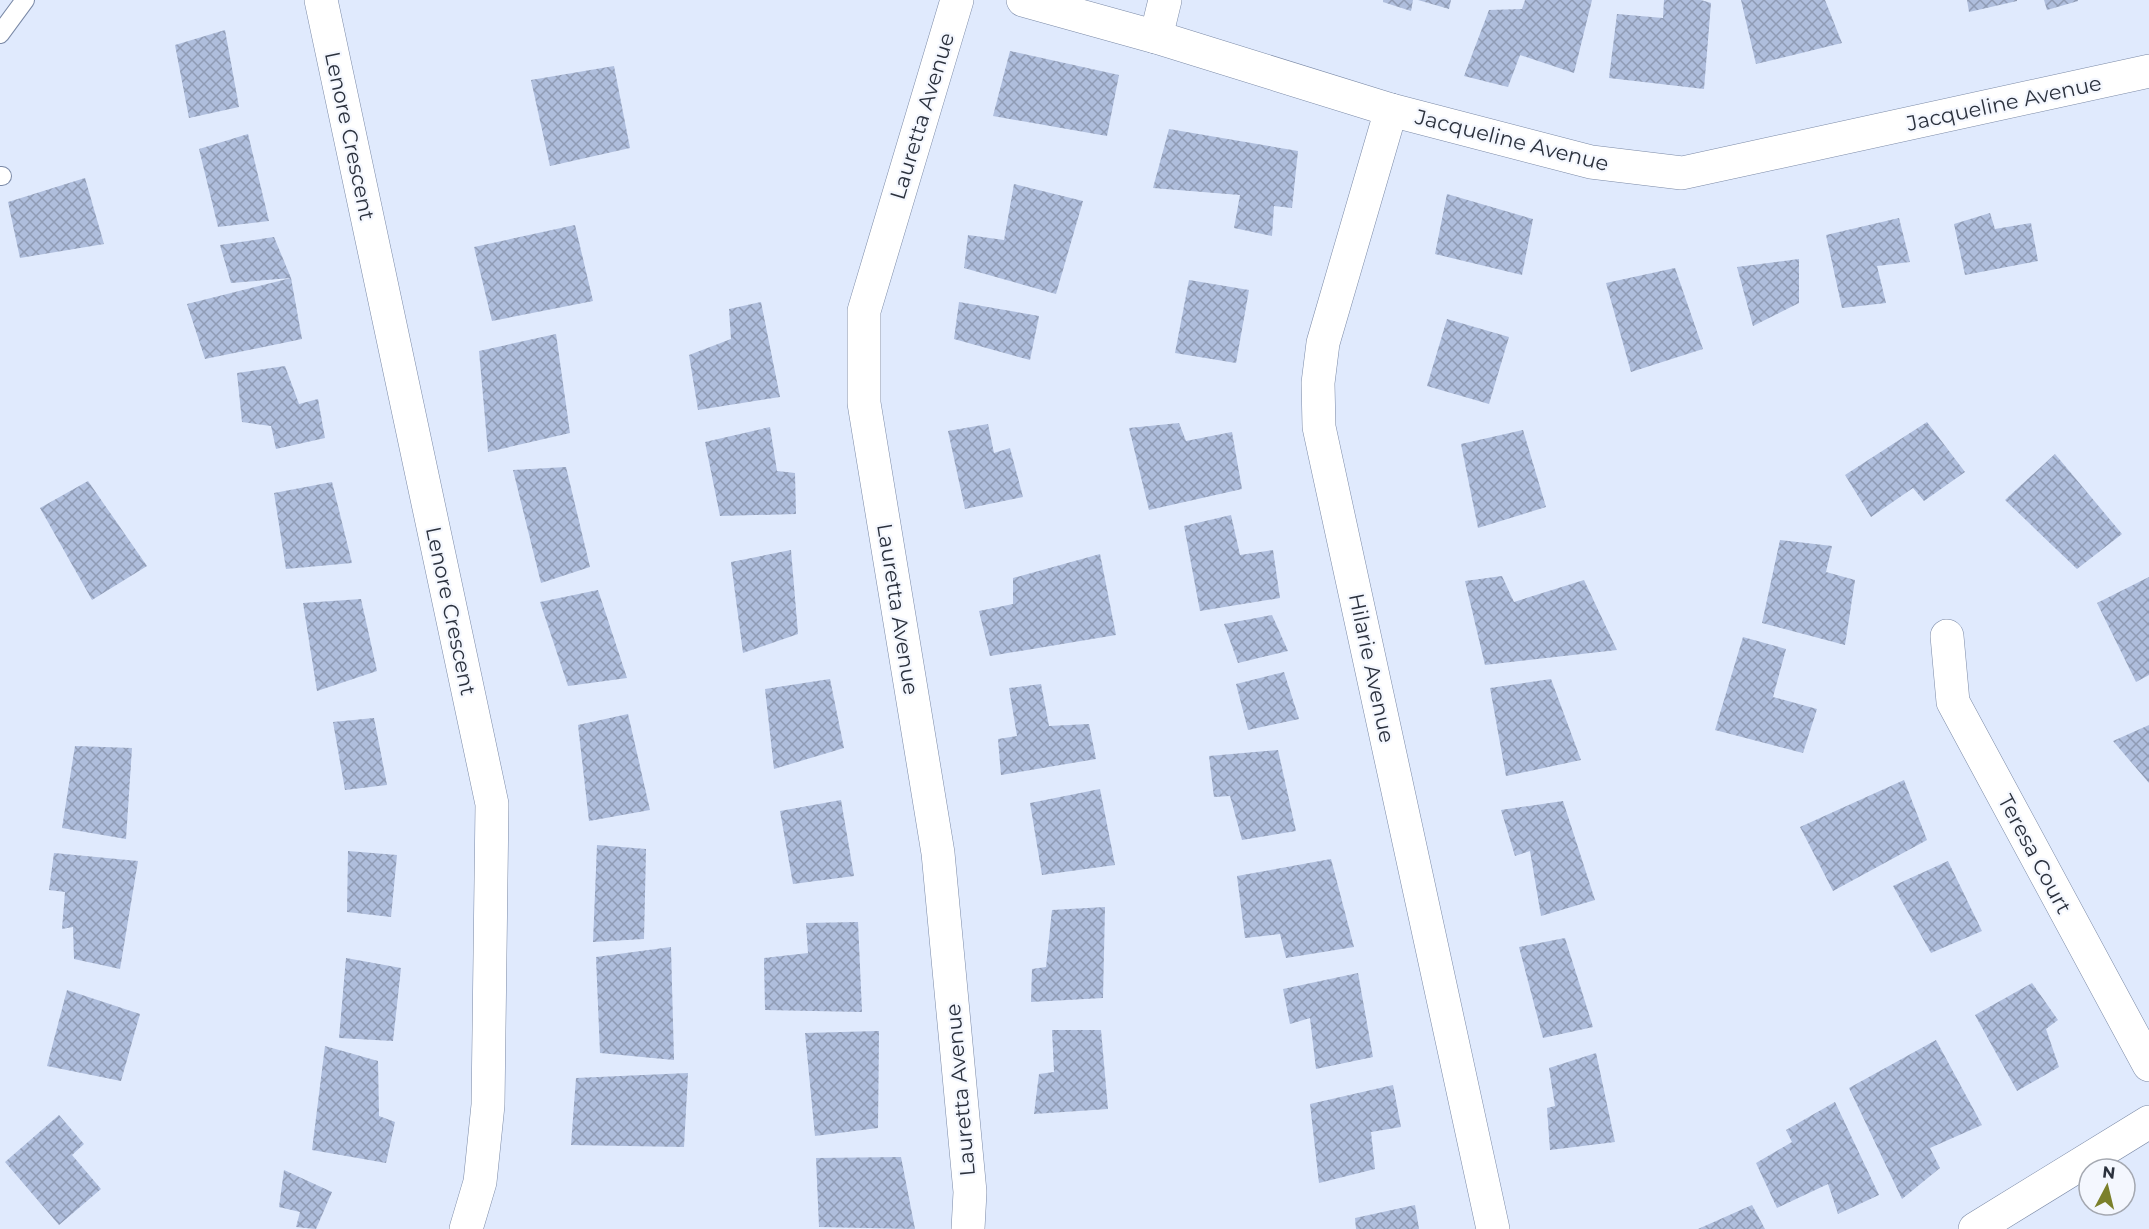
<svg xmlns="http://www.w3.org/2000/svg" width="2149" height="1229" font-family="Montserrat,sans-serif">
<style>
.building{fill:url(#building-cross-hatch)}
.lines{fill:none;stroke-linecap:round;stroke-linejoin:round}
.lane-casing{stroke:#7a89a6;stroke-width:20}
.street-casing{stroke:#7a89a6;stroke-width:34}
.lane{stroke:#fff;stroke-width:18}
.street{stroke:#fff;stroke-width:33}
.labels{text-anchor:middle;dominant-baseline:central;stroke-width:4.5;stroke-linejoin:round;paint-order:stroke}
.street-label{font-size:21px;fill:#2b313d;stroke:#f4f7fe}
</style>
<defs>
<pattern id="building-cross-hatch" width="8" height="8" patternUnits="userSpaceOnUse" patternTransform="scale(1.5)"><rect width="8" height="8" fill="#afbedd"/><path d="M0 0l8 8M0 8l8-8" fill="none" stroke="#8f9bb4"/></pattern>
</defs>
<rect width="100%" height="100%" fill="#e0eafd"/>
<g class="building">
<path d="M1383 0H1413L1411 11 1383 2Z"/>
<path d="M1418 0H1451L1449 9Z"/>
<path d="M1525 0H1592L1574 73 1520 55 1508 87 1464 76 1489 10 1522 9Z"/>
<path d="M1664 0H1701L1711 3 1704 89 1609 78 1617 14 1663 18Z"/>
<path d="M1741 0H1825L1842 43 1756 64Z"/>
<path d="M1967 0H2017V1L1969 12Z"/>
<path d="M2044 0H2078V1L2047 10Z"/>
<path d="M225 30 239 107 189 118 175 45Z"/>
<path d="M1010 51 1119 75 1107 136 993 116Z"/>
<path d="M614 66 630 148 550 166 531 80Z"/>
<path d="M1169 129 1298 151 1292 208 1274 206 1272 236 1234 228 1240 195 1153 188Z"/>
<path d="M248 134 269 221 218 227 199 149Z"/>
<path d="M85 178 104 244 20 258 8 202Z"/>
<path d="M1014 184 1083 201 1056 294 964 268 968 235 1004 240Z"/>
<path d="M1447 194 1533 219 1522 275 1435 254Z"/>
<path d="M1990 213 1995 229 2031 223 2038 261 1965 275 1954 224Z"/>
<path d="M1899 218 1910 262 1877 266 1886 303 1842 308 1826 235Z"/>
<path d="M575 225 593 301 492 321 474 247Z"/>
<path d="M274 237 291 278 231 283 220 245Z"/>
<path d="M1799 259V303L1753 326 1737 267Z"/>
<path d="M1675 268 1703 349 1631 372 1606 283Z"/>
<path d="M291 278 302 339 205 359 187 304Z"/>
<path d="M1189 280 1249 290 1236 363 1175 353Z"/>
<path d="M761 302 780 397 698 410 689 355 731 339 729 309Z"/>
<path d="M959 302 1039 316 1030 360 954 339Z"/>
<path d="M1447 319 1509 337 1489 404 1427 386Z"/>
<path d="M556 334 570 433 488 452 479 351Z"/>
<path d="M285 366 299 404 318 399 325 438 276 449 271 426 242 422 237 373Z"/>
<path d="M1927 422 1965 472 1924 501 1913 488 1871 517 1845 475Z"/>
<path d="M1179 423 1186 441 1232 432 1242 489 1149 510 1129 428Z"/>
<path d="M988 424 994 453 1010 448 1023 497 965 509 948 431Z"/>
<path d="M770 427 777 471 795 473 796 514 720 516 705 442Z"/>
<path d="M1523 430 1546 507 1478 528 1461 444Z"/>
<path d="M2055 454 2122 534 2077 569 2005 500Z"/>
<path d="M566 467 590 567 541 583 513 470Z"/>
<path d="M88 481 147 566 92 600 40 508Z"/>
<path d="M332 482 352 563 286 569 274 493Z"/>
<path d="M1231 515 1240 555 1273 550 1280 598 1200 611 1184 526Z"/>
<path d="M1780 540 1832 546 1826 572 1855 580 1845 645 1762 623Z"/>
<path d="M791 550 798 634 743 653 731 562Z"/>
<path d="M1100 554 1116 635 990 656 979 611 1013 604V578Z"/>
<path d="M1502 576 1514 602 1584 580 1617 650 1485 665 1465 581Z"/>
<path d="M2149 577V675L2136 682 2097 603Z"/>
<path d="M598 590 627 678 568 686 540 602Z"/>
<path d="M361 599 377 671 317 691 303 603Z"/>
<path d="M1272 615 1288 651 1238 663 1224 624Z"/>
<path d="M1743 637 1786 649 1773 697 1817 709 1803 753 1715 730Z"/>
<path d="M1284 672 1299 719 1248 730 1236 684Z"/>
<path d="M830 679 844 748 774 769 765 689Z"/>
<path d="M1551 679 1581 760 1506 776 1490 688Z"/>
<path d="M1041 684 1049 726 1089 724 1096 759 1001 775 998 739 1017 736 1009 688Z"/>
<path d="M628 714 650 810 589 821 578 725Z"/>
<path d="M374 718 387 785 345 790 333 722Z"/>
<path d="M2149 725V783L2113 741Z"/>
<path d="M75 746 132 748 126 839 62 828Z"/>
<path d="M1278 750 1296 831 1242 840 1230 796 1214 797 1209 756Z"/>
<path d="M1904 780 1927 840 1833 891 1800 827Z"/>
<path d="M1100 789 1115 865 1042 875 1030 803Z"/>
<path d="M841 800 854 876 793 884 780 811Z"/>
<path d="M1563 801 1595 900 1541 916 1530 851 1515 856 1501 810Z"/>
<path d="M597 845 646 849 644 939 593 942Z"/>
<path d="M348 851 397 855 391 917 347 912Z"/>
<path d="M54 853 138 861 120 969 74 959 73 927 62 929 65 892 49 890Z"/>
<path d="M1331 859 1354 947 1286 958 1280 934 1245 938 1237 876Z"/>
<path d="M1948 861 1982 931 1931 953 1893 886Z"/>
<path d="M1105 907 1103 998 1031 1002 1032 969 1046 967 1052 910Z"/>
<path d="M858 922 862 1012 765 1010 764 958 808 953 806 923Z"/>
<path d="M1565 938 1593 1027 1543 1038 1519 947Z"/>
<path d="M671 947 674 1060 600 1053 596 957Z"/>
<path d="M346 958 401 968 393 1041 339 1038Z"/>
<path d="M1358 973 1373 1057 1316 1069 1310 1018 1290 1024 1283 989Z"/>
<path d="M2032 983 2058 1020 2046 1029 2059 1067 2017 1091 1975 1015Z"/>
<path d="M67 990 140 1014 121 1081 47 1066Z"/>
<path d="M1052 1030H1101L1108 1109 1034 1114 1039 1074 1054 1072Z"/>
<path d="M879 1031 878 1128 815 1136 805 1033Z"/>
<path d="M1936 1040 1982 1125 1930 1148 1940 1168 1902 1199 1849 1088Z"/>
<path d="M325 1046 378 1061 379 1116 395 1122 386 1163 312 1150Z"/>
<path d="M1596 1053 1615 1142 1550 1150 1547 1108 1555 1106 1549 1068Z"/>
<path d="M688 1073 684 1147 571 1145 576 1078Z"/>
<path d="M1393 1085 1401 1127 1371 1132 1375 1169 1319 1183 1310 1104Z"/>
<path d="M1835 1102 1879 1195 1838 1214 1828 1184 1777 1208 1756 1163 1792 1142 1786 1130Z"/>
<path d="M59 1115 84 1144 72 1155 101 1189 59 1225 5 1162Z"/>
<path d="M901 1157 915 1229 819 1227 816 1158Z"/>
<path d="M284 1170 332 1192 316 1229 296 1227 300 1212 279 1207Z"/>
<path d="M1415 1205 1419 1229H1356L1355 1218Z"/>
<path d="M1752 1205 1765 1229H1698Z"/>
</g>
<g class="lines">
<g class="lane-casing">
<g id="lane">
<path d="M0 34 25 0"/>
<path d="M0 176H2"/>
</g>
</g>
<g class="street-casing">
<g id="street">
<path d="M321 0 492 804 488 1105 480 1182 466 1229"/>
<path d="M957 0 864 311V403L938 853 970 1192 968 1229"/>
<path d="M1023 0 1156 37 1391 110 1591 162 1682 173 2149 71"/>
<path d="M1156 37 1165 0"/>
<path d="M1391 110 1323 343 1318 383 1319 427 1493 1229"/>
<path d="M1947 636 1953 702 2149 1065"/>
<path d="M1975 1229 2149 1122"/>
</g>
</g>
<use href="#lane" class="lane"/>
<use href="#street" class="street"/>
</g>
<g class="labels">
<g class="street-label">
<text transform="translate(2004 103) rotate(-12)">Jacqueline Avenue</text>
<text transform="translate(922 116) rotate(-73)">Lauretta Avenue</text>
<text transform="translate(350 136) rotate(78)">Lenore Crescent</text>
<text transform="translate(1512 140) rotate(14)">Jacqueline Avenue</text>
<text transform="translate(898 609) rotate(81)">Lauretta Avenue</text>
<text transform="translate(451 611) rotate(78)">Lenore Crescent</text>
<text transform="translate(1372 668) rotate(78)">Hilarie Avenue</text>
<text transform="translate(2035 854) rotate(62)">Teresa Court</text>
<text transform="translate(960 1090) rotate(-95)">Lauretta Avenue</text>
</g>
</g>
<g transform="translate(2107 1187) rotate(7)"><circle r="28" fill="#f4f7fe" stroke="#a4a8b1" stroke-width="1.5"/>
<path d="M0-4.5L10 22L0 15L-10 22Z" fill="#7b802b"/>
<text y="-9" font-size="16" font-weight="bold" text-anchor="middle" fill="#2b313d">N</text>
</g>
</svg>
